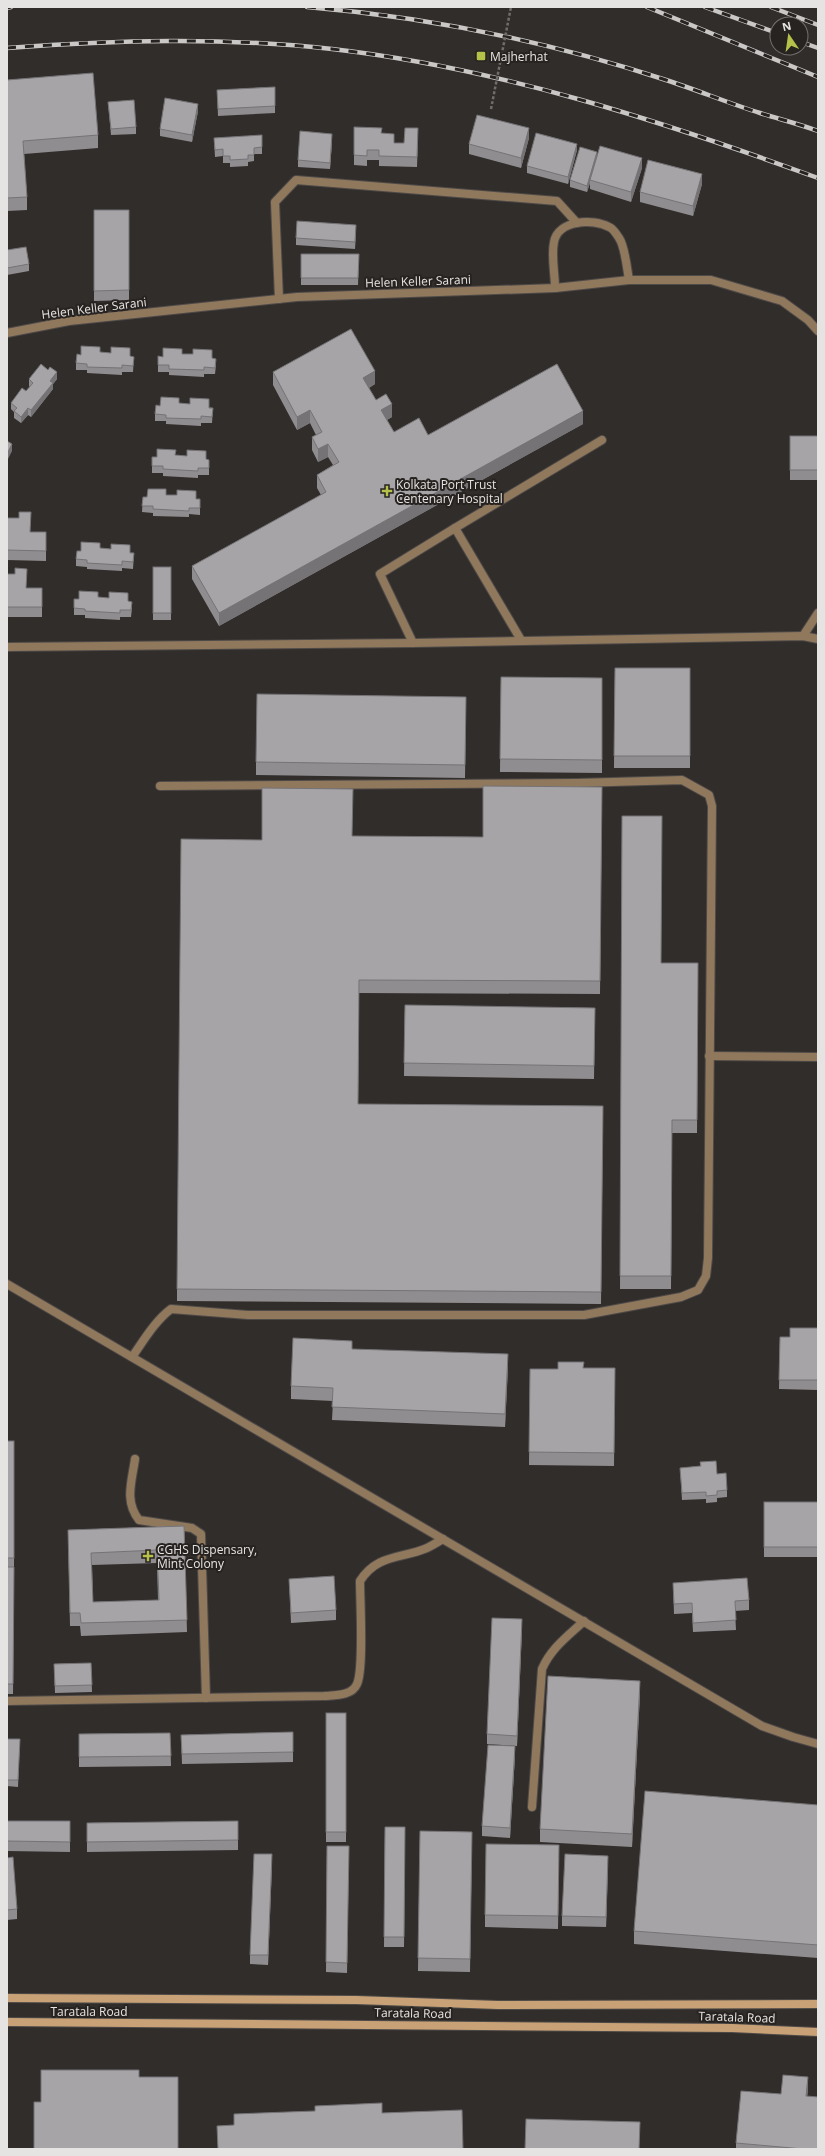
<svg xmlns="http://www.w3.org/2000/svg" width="825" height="2156" font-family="'Open Sans',sans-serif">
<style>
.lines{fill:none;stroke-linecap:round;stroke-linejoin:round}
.service-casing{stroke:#4e4a48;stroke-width:10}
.minor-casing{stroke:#4e4a48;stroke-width:10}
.tertiary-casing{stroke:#4e4a48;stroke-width:10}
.secondary-casing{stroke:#4e4a48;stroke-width:10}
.service{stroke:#90785d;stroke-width:8}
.minor{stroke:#90785d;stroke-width:8}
.tertiary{stroke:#90785d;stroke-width:8}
.secondary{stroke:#c8a276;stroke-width:8}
.rail-casing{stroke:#cac8c6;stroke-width:4.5}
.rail{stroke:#272321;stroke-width:3;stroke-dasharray:9;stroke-linecap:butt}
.path-bridge{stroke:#706d6b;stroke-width:2.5;stroke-dasharray:3 2;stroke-linecap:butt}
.wall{fill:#908d90;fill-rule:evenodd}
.shaded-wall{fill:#757376}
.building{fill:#a7a4a8;stroke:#757376;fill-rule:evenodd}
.poi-dot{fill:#b6c149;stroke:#272321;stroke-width:1.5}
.labels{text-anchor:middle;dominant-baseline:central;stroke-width:4;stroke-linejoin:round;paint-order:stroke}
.poi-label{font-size:12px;fill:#e6e4e2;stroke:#272321;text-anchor:start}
.street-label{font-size:12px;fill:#e6e4e2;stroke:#272321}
</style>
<rect width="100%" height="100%" fill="#312d2b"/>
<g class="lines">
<g class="service-casing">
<g id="service">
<path d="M555 288C555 274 551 256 554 242 558 220 593 218 609 227 613 228 617 235 619 238 625 246 627 269 629 280"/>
<path d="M279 299 275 202 296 180 557 201 577 223"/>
<path d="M455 528 602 440"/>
<path d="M413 643 380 574 455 528 521 640"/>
<path d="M709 1056 818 1057"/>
<path d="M132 1357C144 1340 155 1321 171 1309L248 1315H584L681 1297 698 1290 706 1276 708 1258 712 806 709 795 682 780 576 783 160 786"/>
<path d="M135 1459C132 1481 124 1501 139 1520L192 1528 201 1534 206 1698"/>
<path d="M7 1701 324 1696C335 1695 352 1696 357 1684 364 1669 360 1600 360 1581 377 1554 401 1559 427 1548 433 1545 438 1542 443 1539"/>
<path d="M532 1807 542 1669C551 1648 568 1636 584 1621"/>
</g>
</g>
<g class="minor-casing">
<g id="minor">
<path d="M7 333 69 321 297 297 555 288 629 280H711L782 301 808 320 818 331"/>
<path d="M803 636 818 613"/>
<path d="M7 647 413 643 803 636 818 639"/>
</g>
</g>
<g class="tertiary-casing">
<path id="tertiary" d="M7 1284 762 1726 793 1737 818 1744"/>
</g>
<g class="secondary-casing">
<g id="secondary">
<path d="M7 1998 356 2000 498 2005 818 2004"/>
<path d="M7 2022 732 2028 818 2032"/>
</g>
</g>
<use href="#service" class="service"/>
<use href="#minor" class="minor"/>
<use href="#tertiary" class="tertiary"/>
<use href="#secondary" class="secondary"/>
<g class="rail-casing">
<g id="rail">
<path d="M307 7C428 17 550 42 666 80 697 90 728 103 760 113 779 119 799 124 818 131"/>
<path d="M647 7 818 77"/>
<path d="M705 7 777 33"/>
<path d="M771 7 818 25"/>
<path d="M7 8 11 7"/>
<path d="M801 42 818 48"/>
<path d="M7 48C115 40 224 37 332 49 499 68 661 121 818 178"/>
</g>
</g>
<use href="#rail" class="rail"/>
<path class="path-bridge" d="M491 109 511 7"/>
</g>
<g class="wall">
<path d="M7 80 98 135V148L24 154 27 197V210L7 211Z"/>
<path d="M275 87V113L218 116 217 90Z"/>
<path d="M108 102 136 127V134L111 135Z"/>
<path d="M198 111 192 142 160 136V129Z"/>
<path d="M382 133 394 143H404L418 138 417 167 379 166V160H367V166L354 165V155Z"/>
<path d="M262 135V154H254V161L248 162V166L230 167V163H223V156L215 157 214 138Z"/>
<path d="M529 138 521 168 469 154V144Z"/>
<path d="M332 141 330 169 298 167V160Z"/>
<path d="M577 150 568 184 527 173V166Z"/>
<path d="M597 156 642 168 631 202 590 189V183L587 192 570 187V180Z"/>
<path d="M702 184 693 216 640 202V192Z"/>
<path d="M94 210H129V300L94 301Z"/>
<path d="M356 232 355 249 296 245V238Z"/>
<path d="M7 250 29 264V271L7 275Z"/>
<path d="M301 254H359L358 285H301Z"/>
<path d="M100 352 134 357 133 372H122V375L87 373V370H76V363L81 355Z"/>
<path d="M182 354 212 358 216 365 215 374H204V377L169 375V372H158V356L163 357Z"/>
<path d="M273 372 375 384 369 388 376 400 392 417 387 420 394 432 428 435 583 424 219 626 192 579V566L321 495 317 488V475L333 465 328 457 318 462 312 450V437L316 435 310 423 297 430 273 385Z"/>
<path d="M29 379H57L53 384V389L31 417 28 415 21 423 14 418V412L11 409V403L26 391 30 387 29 386Z"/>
<path d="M179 403 213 408 212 423H201V426L166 424V421H155V414L160 406Z"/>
<rect x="790" y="436" width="28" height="44"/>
<path d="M176 455 206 459 209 466V475H198V478L163 476V473H152V466L157 457Z"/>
<path d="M166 495 196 499 200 506V515L189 514V517L153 516V513L142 512 143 497H147Z"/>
<path d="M7 518 31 532H46V561L7 560Z"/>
<path d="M100 548 134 553 133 569 122 568V571L87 569V567L76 566V559L81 551Z"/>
<rect x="153" y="567" width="18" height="53"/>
<path d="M7 574 26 588H42V617H7Z"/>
<path d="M98 597 128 601 132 608 131 617H120V620L85 618V615H74V599H79Z"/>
<path d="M615 668H690V768H614Z"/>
<path d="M501 677 602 678V773L500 772Z"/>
<path d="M466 697 465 778 256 775V762Z"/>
<path d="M602 787 600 994 359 993 358 1104 603 1106 601 1304 177 1301V1289L262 840 352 836 483 837Z"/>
<path d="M622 816 661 963H698L697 1133H672L671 1289H620Z"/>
<path d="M405 1005 595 1008 594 1079 404 1076Z"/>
<path d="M818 1328V1390L779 1389 780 1337H790Z"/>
<path d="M352 1349 508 1367 505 1427 332 1420 333 1401 291 1399V1386Z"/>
<path d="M584 1368H615L614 1466 529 1465 530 1369H558Z"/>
<path d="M7 1441H14V1568L13 1694H7Z"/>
<path d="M700 1462 717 1474 727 1490V1497L717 1498V1502L706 1503V1499L682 1500 680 1468 700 1466Z"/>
<rect x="764" y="1502" width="54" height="55"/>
<path d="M184 1526 187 1632 81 1636 80 1626H70L68 1530ZM157 1563 158 1600 93 1602 92 1565Z"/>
<path d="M289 1579 336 1610V1620L291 1623Z"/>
<path d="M673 1583 749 1600V1610L735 1611 736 1630 693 1632 692 1613 674 1614Z"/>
<path d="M522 1628 517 1746 487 1744V1734Z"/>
<path d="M91 1663 92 1692 55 1693 54 1664Z"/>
<path d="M640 1694 632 1847 540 1842V1829Z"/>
<rect x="326" y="1713" width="20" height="129"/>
<path d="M293 1732V1762L182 1764 181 1735Z"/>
<path d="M170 1733 171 1766 79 1767V1734Z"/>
<path d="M7 1739H20L18 1787 7 1786Z"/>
<path d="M515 1756 510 1838 482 1836V1826Z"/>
<path d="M818 1805V1958L634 1944V1931Z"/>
<path d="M7 1821H70V1852L7 1851Z"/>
<path d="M238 1821V1850L87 1852V1823Z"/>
<path d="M385 1827H405L404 1947H384Z"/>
<path d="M420 1831 472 1832 470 1972 418 1971Z"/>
<path d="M327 1846H349L347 1973 326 1972Z"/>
<path d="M7 1858 17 1909V1919L7 1920Z"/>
<path d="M559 1858 558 1929 485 1927V1915Z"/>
<path d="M272 1864 268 1965 250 1964V1955Z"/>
<path d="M608 1865 606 1927 562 1926V1916Z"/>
<path d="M808 2090 807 2096 818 2149H736V2143L781 2094Z"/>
</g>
<g class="shaded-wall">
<path d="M198 104V111L192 142V135Z"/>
<path d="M529 128V138L521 168V158Z"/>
<path d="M332 134V141L330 169V163Z"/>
<path d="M577 144V150L568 184V177Z"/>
<path d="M597 152V158L590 180V183L587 192V186Z"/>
<path d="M642 158V168L631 202V192Z"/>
<path d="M702 174V184L693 216V206Z"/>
<path d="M375 371V384L363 391V378Z"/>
<path d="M57 372V379L53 384V389L31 417V410L50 381Z"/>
<path d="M392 404V417L381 423V410Z"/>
<path d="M28 408V415L21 423V417Z"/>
<path d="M310 410V423L297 430V417Z"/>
<path d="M583 411V424L219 626V613Z"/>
<path d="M12 444V451L7 461V454Z"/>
<path d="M328 444V457L318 462V449Z"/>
<path d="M508 1354V1367L505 1427V1414Z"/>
<path d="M522 1619V1628L517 1746V1736Z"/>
<path d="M640 1681V1694L632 1847V1834Z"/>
<path d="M515 1746V1756L510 1838V1828Z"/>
<path d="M272 1854V1864L268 1965V1955Z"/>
<path d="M608 1856V1865L606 1927V1917Z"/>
<path d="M808 2077V2090L806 2109V2096Z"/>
</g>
<g class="building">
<path d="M93 73 98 135 23 141 27 197 7 198V80Z"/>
<path d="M275 87V106L218 109 217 90Z"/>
<path d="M165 98 198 104 192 135 160 129Z"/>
<path d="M134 100 136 127 111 129 108 102Z"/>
<path d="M477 115 529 128 521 158 469 144Z"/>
<path d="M354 127 382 128 381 133 394 134V143H404L405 128H418L417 157 379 156V150H367V156L354 155Z"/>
<path d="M300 131 332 134 330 163 298 160Z"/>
<path d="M536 133 577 144 568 177 527 166Z"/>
<path d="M262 135V147L254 148V155H248V159L230 160V156H223V149L215 150 214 138Z"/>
<path d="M600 146 642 158 631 192 590 180Z"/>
<path d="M580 147 597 152 587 186 570 180Z"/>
<path d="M648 160 702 174 693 206 640 192Z"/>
<path d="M94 210H129V290L94 291Z"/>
<path d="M297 221 356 225 355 242 296 238Z"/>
<path d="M26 247 29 264 7 268V250Z"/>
<path d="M301 254H359L358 278H301Z"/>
<path d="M351 329 375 371 363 378 376 400 386 394 392 404 381 410 394 432 419 418 428 435 557 364 583 411 219 613 192 566 326 492 317 475 339 462 328 444 318 449 312 437 322 432 310 410 297 417 273 372Z"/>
<path d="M81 346 100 347V352L111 353V347L130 348V356L134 357 133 366 122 365V368L87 367V364L76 363 77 354 81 355Z"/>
<path d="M163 348 182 349V354H193V349L212 350V358L216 359 215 368 204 367V370L169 369V365H158V356L163 357Z"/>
<path d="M41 364 48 370 50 367 57 372 50 381 53 383 31 410 28 408 21 417 14 411 17 408 11 403 22 388 26 391 33 383 29 379Z"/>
<path d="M161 397 179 398V403L190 404V398L209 399V408H213L212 417 201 416V419L166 418V415L155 414 156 405 160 406Z"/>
<rect x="790" y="436" width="28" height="34"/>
<path d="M7 441 12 444 7 454Z"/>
<path d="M157 449 176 450 175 455 187 456V450L206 451V459L209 460V468H198V471L163 469V466H152V457H157Z"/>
<path d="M148 489H166V495H177V490L196 491V499H200V508H189V511L153 509V506H142L143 497H147Z"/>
<path d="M19 512H31L30 532H46V551L7 550V518H19Z"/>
<path d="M81 542 100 543V548L111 549V544L130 545V553H134L133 562 122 561V565L87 563V560L76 559 77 551H81Z"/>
<rect x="153" y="567" width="18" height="46"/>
<path d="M15 568 27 569 26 588H42V607H7V574H15Z"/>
<path d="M79 591 98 592V597L109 598V592L128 593V601L132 602 131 610H120V613L85 611V609L74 608V599H79Z"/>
<path d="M615 668H690V756H614Z"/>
<path d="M501 677 602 678V760L500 759Z"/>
<path d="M257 694 466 697 465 765 256 762Z"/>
<path d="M483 786 602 787 600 981 359 980 358 1104 603 1106 601 1292 177 1289 181 839 262 840V788L353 789 352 836 483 837Z"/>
<path d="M622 816H662L661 963H698L697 1120H672L671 1276H620Z"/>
<path d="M405 1005 595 1008 594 1066 404 1063Z"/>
<path d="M790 1328H818V1380H779L780 1337H790Z"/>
<path d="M293 1338 352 1341V1349L508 1354 505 1414 332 1407 333 1388 291 1386Z"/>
<path d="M558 1362H584L583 1368H615L614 1453 529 1452 530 1369H558Z"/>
<rect x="7" y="1441" width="7" height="117"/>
<path d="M716 1461 717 1474 726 1473 727 1490 717 1491V1495L706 1496V1492L682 1493 680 1468 701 1466 700 1462Z"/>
<rect x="764" y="1502" width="54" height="45"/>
<path d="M184 1526 187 1620 81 1623 80 1613H70L68 1530ZM157 1550 159 1600 93 1602 91 1553Z"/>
<path d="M7 1567H14L13 1684H7Z"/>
<path d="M334 1576 336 1610 291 1613 289 1579Z"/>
<path d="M747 1578 749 1600 735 1601 736 1620 693 1623 692 1603 674 1604 673 1583Z"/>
<path d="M492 1618 522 1619 517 1736 487 1734Z"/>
<path d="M91 1663 92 1685 55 1686 54 1664Z"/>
<path d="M548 1676 640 1681 632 1834 540 1829Z"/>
<rect x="326" y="1713" width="20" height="119"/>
<path d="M293 1732V1752L182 1754 181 1735Z"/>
<path d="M170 1733 171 1756 79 1757V1734Z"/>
<path d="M7 1739H20L18 1780H7Z"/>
<path d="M488 1745 515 1746 510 1828 482 1826Z"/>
<path d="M645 1791 818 1805V1945L634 1931Z"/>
<path d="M7 1821H70V1842L7 1841Z"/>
<path d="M238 1821V1840L87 1842V1823Z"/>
<path d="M385 1827H405L404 1937H384Z"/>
<path d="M420 1831 472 1832 470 1959 418 1958Z"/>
<path d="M486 1844 559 1845 558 1916 485 1915Z"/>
<path d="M327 1846H349L347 1963 326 1962Z"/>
<path d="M254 1854H272L268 1955H250Z"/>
<path d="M565 1854 608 1856 606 1917 562 1916Z"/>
<path d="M13 1857 17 1909 7 1910V1858Z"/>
<path d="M41 2070H139V2077H178V2149H34V2102H41Z"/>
<path d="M783 2075 808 2077 806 2096 818 2097V2149H803L736 2143 741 2091 781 2094Z"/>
<path d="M382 2103V2113L462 2110 463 2149H218L217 2126 234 2125V2114L315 2111V2106Z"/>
<path d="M526 2119 640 2122 639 2149H525Z"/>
</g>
<g class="poi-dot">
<rect x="476" y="51" width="10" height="10" rx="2"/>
<path d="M385 485h4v4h4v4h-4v4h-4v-4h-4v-4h4z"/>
<path d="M146 1550h4v4h4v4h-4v4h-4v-4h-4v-4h4z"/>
</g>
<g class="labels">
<g class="poi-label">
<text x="490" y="56">Majherhat</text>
<text x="396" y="484">Kolkata Port Trust<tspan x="396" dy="14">Centenary Hospital</tspan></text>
<text x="157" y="1549">CGHS Dispensary,<tspan x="157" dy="14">Mint Colony</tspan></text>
</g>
<g class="street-label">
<text transform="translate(418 281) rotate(-2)">Helen Keller Sarani</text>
<text transform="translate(94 308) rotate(-7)">Helen Keller Sarani</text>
<text x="89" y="2011">Taratala Road</text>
<text transform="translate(413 2013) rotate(1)">Taratala Road</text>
<text transform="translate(737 2017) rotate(2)">Taratala Road</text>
</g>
</g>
<rect width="825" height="2156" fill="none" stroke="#e6e4e2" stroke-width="16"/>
<g transform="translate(789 36) rotate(347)"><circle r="19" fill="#272321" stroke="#73706e"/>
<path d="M0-3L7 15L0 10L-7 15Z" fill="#b6c149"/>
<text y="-6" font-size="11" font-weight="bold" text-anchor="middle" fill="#e6e4e2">N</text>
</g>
</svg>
